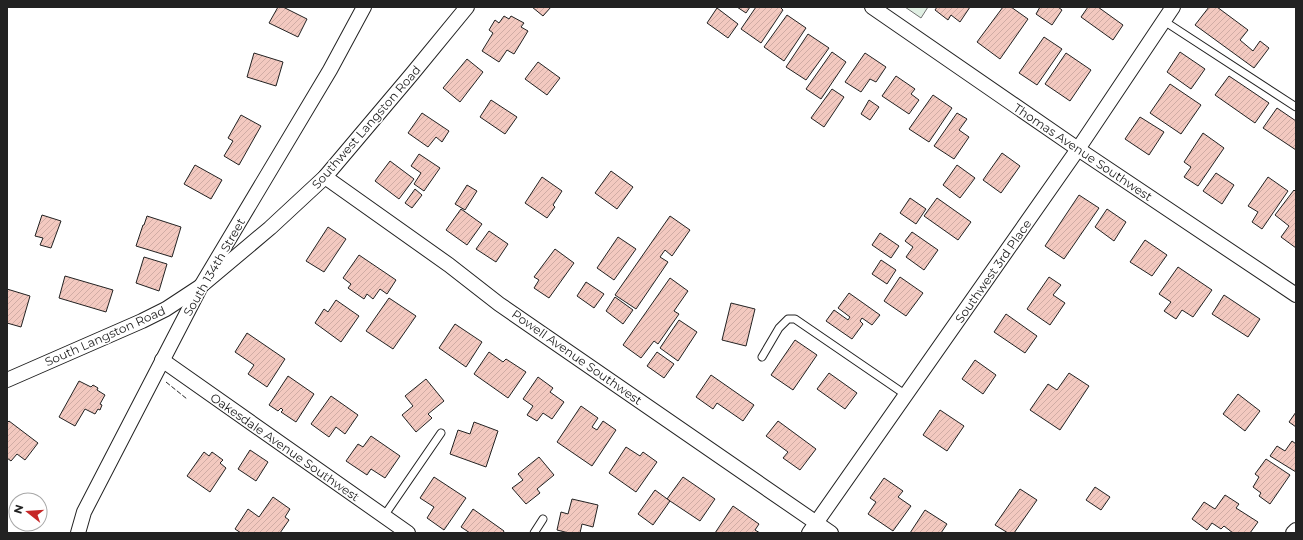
<svg xmlns="http://www.w3.org/2000/svg" width="1303" height="540" font-family="Montserrat,sans-serif">
<style>
.park{fill:url(#park-tufts);stroke:#6f6f6f}
.building{fill:url(#building-hatch);stroke:#222}
.lines{fill:none;stroke-linecap:round;stroke-linejoin:round}
.lane-casing{stroke:#222;stroke-width:9}
.street-casing{stroke:#222;stroke-width:16}
.lane{stroke:#fff;stroke-width:7}
.street{stroke:#fff;stroke-width:14}
.fence{stroke:#222;stroke-width:1;stroke-dasharray:5 2;stroke-linecap:butt}
.labels{text-anchor:middle;dominant-baseline:central;stroke-width:3;stroke-linejoin:round;paint-order:stroke}
.street-label{font-size:12px;fill:#222;stroke:#fff}
</style>
<defs>
<pattern id="park-tufts" width="24" height="20" patternUnits="userSpaceOnUse"><rect width="24" height="20" fill="#e0efe3"/><path d="M3 7l-1-3M5 7V3M7 7l1-3M15 17l-1-3M17 17v-4M19 17l1-3" fill="none" stroke="#c0cdc2"/></pattern>
<pattern id="building-hatch" width="6" height="6" patternUnits="userSpaceOnUse"><rect width="6" height="6" fill="#f3c9c0"/><path d="M-1 1l2-2M0 6l6-6M5 7l2-2" fill="none" stroke="#d0aca5"/></pattern>
</defs>
<rect width="100%" height="100%" fill="#fff"/>
<path class="park" d="M905 7H928L921 18Z"/>
<g class="building">
<path d="M278 7H283L307 19 298 37 269 23Z"/>
<path d="M532 7H551L543 16Z"/>
<path d="M737 7H750L746 13Z"/>
<path d="M756 7H780L783 10 761 43 741 29Z"/>
<path d="M937 7H970L960 22 951 15 948 20 935 10Z"/>
<path d="M1003 7H1011L1028 19 1000 59 977 42Z"/>
<path d="M1040 7H1058L1062 10 1052 25 1036 14Z"/>
<path d="M1088 7H1098L1123 25 1113 40 1081 17Z"/>
<path d="M1209 7H1217L1248 30 1240 40 1253 51 1260 41 1269 48 1254 68 1195 25Z"/>
<path d="M717 8 738 24 728 38 707 23Z"/>
<path d="M787 15 806 28 784 61 764 47Z"/>
<path d="M504 16 509 19 511 16 524 23 521 27 528 31 514 54 507 50 499 62 482 51 493 33 489 30 495 20 499 23Z"/>
<path d="M808 34 829 48 806 80 786 67Z"/>
<path d="M1044 37 1062 49 1037 85 1019 73Z"/>
<path d="M832 52 846 62 821 99 806 89Z"/>
<path d="M1180 52 1205 69 1191 89 1167 72Z"/>
<path d="M254 53 283 62 276 86 247 77Z"/>
<path d="M865 53 886 67 876 82 870 79 861 92 845 82Z"/>
<path d="M1066 53 1091 70 1070 101 1045 84Z"/>
<path d="M467 59 483 72 460 102 443 88Z"/>
<path d="M538 62 560 78 547 95 525 79Z"/>
<path d="M896 76 915 89 911 94 919 100 909 114 882 96Z"/>
<path d="M1229 76 1269 103 1255 123 1215 95Z"/>
<path d="M1170 84 1201 105 1181 134 1150 113Z"/>
<path d="M832 89 844 97 824 127 811 118Z"/>
<path d="M933 95 952 108 929 142 909 129Z"/>
<path d="M491 100 517 117 505 134 480 117Z"/>
<path d="M869 100 879 107 870 120 861 114Z"/>
<path d="M1277 108 1296 121V150L1263 128Z"/>
<path d="M422 113 449 131 442 142 436 137 428 147 408 133Z"/>
<path d="M957 113 967 119 959 130 969 137 954 159 934 146Z"/>
<path d="M241 115 261 126 239 165 224 156 233 141 228 138Z"/>
<path d="M1140 117 1164 132 1149 155 1125 139Z"/>
<path d="M1203 133 1224 148 1198 186 1184 177 1191 167 1184 162Z"/>
<path d="M1002 153 1020 166 1001 193 983 180Z"/>
<path d="M419 154 440 168 424 191 414 184 421 173 411 166Z"/>
<path d="M390 161 414 179 399 199 375 181Z"/>
<path d="M195 165 222 180 211 199 184 184Z"/>
<path d="M957 165 975 178 960 198 943 185Z"/>
<path d="M611 171 633 187 617 209 595 193Z"/>
<path d="M1216 173 1234 185 1222 204 1203 191Z"/>
<path d="M542 177 562 191 553 205 555 207 547 218 525 203Z"/>
<path d="M1268 177 1288 191 1262 229 1252 222 1258 212 1248 206Z"/>
<path d="M467 185 477 191 465 210 455 204Z"/>
<path d="M415 189 422 195 412 208 405 203Z"/>
<path d="M1294 190 1296 192V248L1281 237 1289 226 1275 215Z"/>
<path d="M1079 195 1099 208 1064 259 1045 246Z"/>
<path d="M910 198 926 209 916 224 900 213Z"/>
<path d="M937 198 971 222 958 240 924 216Z"/>
<path d="M461 209 482 224 467 245 446 230Z"/>
<path d="M1107 209 1126 222 1114 241 1095 227Z"/>
<path d="M42 215 61 221 51 248 40 245 43 238 35 236Z"/>
<path d="M147 216 181 227 172 257 136 246 143 225H144Z"/>
<path d="M670 216 690 230 672 256 665 250 660 257 668 262 636 309 615 295Z"/>
<path d="M328 227 346 239 324 272 306 261Z"/>
<path d="M489 231 508 244 496 262 476 249Z"/>
<path d="M912 232 938 250 924 270 906 257 913 247 905 241Z"/>
<path d="M880 233 899 246 891 258 872 245Z"/>
<path d="M618 237 636 249 614 280 597 268Z"/>
<path d="M1145 240 1167 255 1152 276 1130 262Z"/>
<path d="M555 249 574 263 549 298 534 288 539 280 534 277Z"/>
<path d="M359 255 396 280 387 294 380 289 373 299 367 294 364 299 348 288 351 284 343 278Z"/>
<path d="M144 257 167 264 159 291 136 283Z"/>
<path d="M881 260 896 270 887 284 872 274Z"/>
<path d="M1178 267 1212 290 1193 317 1182 310 1176 319 1164 311 1171 302 1159 294Z"/>
<path d="M65 276 113 290 106 312 59 298Z"/>
<path d="M900 277 923 293 906 316 884 301Z"/>
<path d="M1049 277 1061 285 1053 295 1065 303 1050 325 1027 309Z"/>
<path d="M670 278 688 291 674 311 679 314 658 344 654 341 641 358 623 345Z"/>
<path d="M586 282 604 294 594 308 577 296Z"/>
<path d="M7 289 30 296 21 327 7 323Z"/>
<path d="M849 293 880 315 872 325 862 318 860 321 863 324 852 339 826 321 834 310 848 320 850 317 838 308Z"/>
<path d="M1224 295 1260 319 1248 337 1212 314Z"/>
<path d="M615 297 633 310 623 324 606 311Z"/>
<path d="M389 298 416 316 393 349 366 331Z"/>
<path d="M336 300 359 316 341 342 315 323 324 309 328 312Z"/>
<path d="M731 303 755 309 746 346 722 340Z"/>
<path d="M1006 314 1037 336 1025 353 994 332Z"/>
<path d="M679 320 697 332 678 361 660 348Z"/>
<path d="M455 324 482 342 466 367 439 348Z"/>
<path d="M247 333 285 359 267 387 248 374 254 365 235 352Z"/>
<path d="M795 340 817 355 793 390 771 375Z"/>
<path d="M489 352 503 362 506 359 526 372 508 398 474 374Z"/>
<path d="M657 352 674 364 664 378 647 366Z"/>
<path d="M975 360 996 375 983 394 962 379Z"/>
<path d="M829 373 857 393 845 409 817 389Z"/>
<path d="M1069 373 1089 386 1060 430 1030 410 1048 384 1057 390Z"/>
<path d="M711 375 754 405 743 421 717 403 713 409 696 397Z"/>
<path d="M288 376 314 394 296 422 281 412 283 410 281 408 278 411 269 405Z"/>
<path d="M538 377 553 388 550 392 564 402 552 419 543 413 537 421 527 415 533 406 523 399Z"/>
<path d="M426 379 444 401 428 414 432 418 416 432 402 415 413 406 405 396Z"/>
<path d="M79 381 91 387 93 385 98 388 97 390 105 395 100 404 102 405 100 410 98 409 95 414 85 409 75 426 59 417Z"/>
<path d="M1238 394 1260 411 1245 431 1223 414Z"/>
<path d="M331 396 358 415 345 434 336 427 329 437 311 424Z"/>
<path d="M581 406 598 418 592 427 597 430 603 421 616 430 592 466 557 442Z"/>
<path d="M940 410 964 426 947 451 923 435Z"/>
<path d="M1296 412V427L1289 422Z"/>
<path d="M9 421 38 443 25 460 17 454 11 461 7 458V423Z"/>
<path d="M778 421 816 449 800 470 783 458 788 452 766 436Z"/>
<path d="M474 422 498 431 486 467 450 454 458 430 470 434Z"/>
<path d="M371 436 400 456 385 478 371 469 367 475 346 461 358 444 363 447Z"/>
<path d="M1292 441 1296 444V472L1270 456 1277 446 1285 451Z"/>
<path d="M626 447 640 456 643 452 657 462 636 492 609 473Z"/>
<path d="M250 450 268 462 256 481 238 469Z"/>
<path d="M204 452 209 456 212 452 223 460 220 463 226 468 210 492 187 476Z"/>
<path d="M539 457 554 475 537 489 540 493 526 504 512 488 523 480 518 474Z"/>
<path d="M1266 459 1290 475 1270 504 1259 496 1261 493 1253 487 1259 477 1255 474Z"/>
<path d="M434 477 466 498 444 530 427 518 434 507 420 498Z"/>
<path d="M683 477 715 499 700 521 667 499Z"/>
<path d="M884 478 903 491 898 497 911 506 893 531 868 514 876 502 870 498Z"/>
<path d="M1095 487 1110 497 1101 510 1086 500Z"/>
<path d="M1020 489 1037 500 1014 533H1008L995 525Z"/>
<path d="M655 490 670 501 653 525 638 514Z"/>
<path d="M1225 495 1239 504 1236 508 1258 522 1250 533H1233L1224 526 1221 529 1212 523 1207 530 1192 519 1204 502 1215 509Z"/>
<path d="M273 497 290 509 285 517 289 520 280 533H241L235 529 248 509 259 517Z"/>
<path d="M572 499 598 505 593 527 582 524 580 533H569L557 530 561 512 568 514Z"/>
<path d="M733 506 759 524 755 530 760 533H715Z"/>
<path d="M473 509 504 531 503 533H470L461 527Z"/>
<path d="M925 510 947 524 941 533H910Z"/>
</g>
<g class="lines">
<g class="lane-casing">
<g id="lane">
<path d="M1164 21 1296 107"/>
<path d="M762 357 779 328 788 319H795L906 395"/>
<path d="M384 516 441 433"/>
<path d="M534 533 543 519"/>
</g>
</g>
<g class="street-casing">
<g id="street">
<path d="M872 7 1078 149 1296 295"/>
<path d="M325 177 449 265 499 304 831 533"/>
<path d="M162 360 408 533"/>
<path d="M7 380 142 321 166 309 201 286 270 228 325 177 412 74 467 7"/>
<path d="M78 533 84 512 201 286 330 70 364 7"/>
<path d="M809 533 1078 149 1173 7"/>
<path d="M1293 533 1296 530"/>
</g>
</g>
<use href="#lane" class="lane"/>
<use href="#street" class="street"/>
<path class="fence" d="M166 382 187 399"/>
</g>
<g class="labels">
<g class="street-label">
<text transform="translate(366 127) rotate(-49)">Southwest Langston Road</text>
<text transform="translate(1083 152) rotate(34)">Thomas Avenue Southwest</text>
<text transform="translate(214 267) rotate(-60)">South 134th Street</text>
<text transform="translate(993 271) rotate(-55)">Southwest 3rd Place</text>
<text transform="translate(105 336) rotate(-24)">South Langston Road</text>
<text transform="translate(577 357) rotate(35)">Powell Avenue Southwest</text>
<text transform="translate(285 447) rotate(35)">Oakesdale Avenue Southwest</text>
</g>
</g>
<rect width="1303" height="540" fill="none" stroke="#222222" stroke-width="16"/>
<g transform="translate(28 512) rotate(287)"><circle r="19" fill="#ffffff" stroke="#a7a7a7"/>
<path d="M0-3L7 15L0 10L-7 15Z" fill="#c62828"/>
<text y="-6" font-size="11" font-weight="bold" text-anchor="middle" fill="#222222">N</text>
</g>
</svg>
